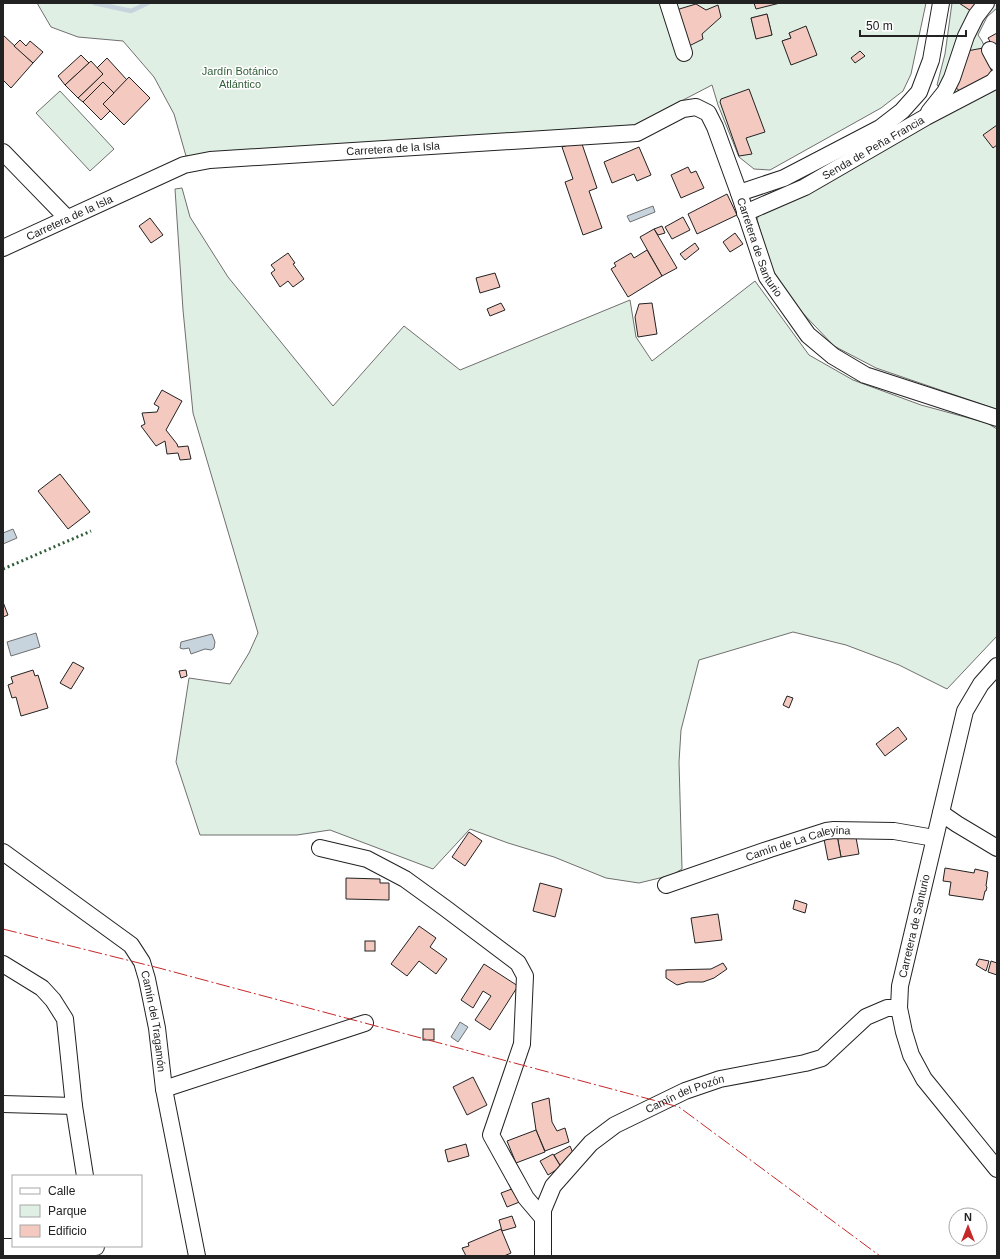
<svg xmlns="http://www.w3.org/2000/svg" width="1000" height="1259" font-family="Helvetica,sans-serif">
<style>
.green{fill:#e0efe3;stroke:#6f6f6f;fill-rule:evenodd}
.water{fill:#c7d3dd;stroke:#6f6f6f}
.lines{fill:none;stroke-linecap:round;stroke-linejoin:round}
.stream{stroke:#c7d3dd;stroke-width:4.5}
.building{fill:#f3c9c0;stroke:#222}
.minor-casing{stroke:#222;stroke-width:18}
.minor{stroke:#fff;stroke-width:16}
.hedge{stroke:#2f5e38;stroke-width:3;stroke-dasharray:2 3;stroke-linecap:butt}
.power{stroke:#c62828;stroke-width:1;stroke-dasharray:14 3 2 3;stroke-linecap:butt}
.labels{text-anchor:middle;dominant-baseline:central;stroke-width:3;stroke-linejoin:round;paint-order:stroke}
.park-label{font-size:11px;fill:#2f5e38;stroke:#fff}
.street-label{font-size:11px;fill:#222;stroke:#fff}
</style>
<rect width="100%" height="100%" fill="#fff"/>
<g class="green">
<path d="M37 3H926L911 74 903 91 881 108 770 170 754 169 739 157 718 105 712 85 635 125 186 156 174 114 154 77 123 41 78 37 51 27ZM767 14 772 35 756 38 751 18ZM789 33 817 55 782 41 791 38Z"/>
<path d="M952 3H997V8L987 17 978 35 982 41 996 74 954 99 937 85 945 54Z"/>
<path d="M997 84V411L990 407 876 368 834 346 795 305 775 274 768 259 757 219 761 211Z"/>
<path d="M60 91 114 149 90 171 36 113Z"/>
<path d="M182 188 190 217 228 277 333 406 404 326 460 370 630 300 636 337 652 361 755 281 809 355 853 380 921 405 987 423 997 429V636L947 689 899 665 846 645 793 632 699 660 681 730 679 762 682 869 672 875 639 883 606 878 554 857 508 843 470 829 433 869 330 830 297 835H200L176 762 189 678 230 684 249 653 258 633 193 413 183 310 175 189Z"/>
</g>
<g class="water">
<path d="M653 206 655 212 630 222 627 216Z"/>
<path d="M13 529 17 538 3 544V533Z"/>
<path d="M36 633 40 647 11 656 7 642Z"/>
<path d="M212 634 215 642 214 648 211 650 205 649 191 654 189 648 183 649 180 648 181 642Z"/>
<path d="M460 1022 468 1027 458 1042 451 1037Z"/>
</g>
<g class="lines">
<path class="stream" d="M94 3 131 11 148 3"/>
</g>
<g class="building">
<path d="M754 3H780L756 9Z"/>
<path d="M959 3H974L975 4 971 11Z"/>
<path d="M696 4 706 10 718 5 721 17 702 34 703 39 689 46 676 10Z"/>
<path d="M767 14 772 35 756 39 751 18Z"/>
<path d="M806 26 817 55 791 65 782 41 791 38 789 33Z"/>
<path d="M997 33V49L995 50 988 38Z"/>
<path d="M3 35 33 63 11 88 3 80Z"/>
<path d="M20 40 26 46 30 41 43 52 33 63 14 46Z"/>
<path d="M983 48 993 75 962 93 955 87 967 51Z"/>
<path d="M860 51 865 56 855 63 851 58Z"/>
<path d="M81 55 89 63 65 85 58 76Z"/>
<path d="M107 58 127 80 114 93 103 82 83 102 78 98 103 74 97 68Z"/>
<path d="M91 61 103 74 78 98 65 85Z"/>
<path d="M129 77 150 98 124 125 103 104Z"/>
<path d="M103 82 114 93 103 104 110 111 101 120 83 102Z"/>
<path d="M749 89 765 132 746 138 752 154 739 156 720 102 721 99Z"/>
<path d="M997 125V145L993 148 983 135Z"/>
<path d="M581 141 597 188 589 191 602 228 583 235 565 182 573 179 562 147Z"/>
<path d="M639 147 651 175 637 181 634 174 612 183 604 162Z"/>
<path d="M688 167 691 173 696 171 704 188 681 198 671 175Z"/>
<path d="M727 194 737 215 697 234 688 214Z"/>
<path d="M683 217 690 230 672 239 665 227Z"/>
<path d="M150 218 163 235 151 243 139 226Z"/>
<path d="M662 226 665 233 658 235 654 229Z"/>
<path d="M654 229 677 268 662 276 640 237Z"/>
<path d="M735 233 743 244 730 252 723 242Z"/>
<path d="M695 243 699 249 685 260 680 254Z"/>
<path d="M647 250 662 276 628 297 611 269 616 266 614 263 631 253 634 258Z"/>
<path d="M288 253 295 263 293 264 304 279 293 287 288 281 280 287 271 273 275 270 271 265Z"/>
<path d="M495 273 500 287 480 293 476 278Z"/>
<path d="M501 303 505 310 490 316 487 309Z"/>
<path d="M652 303 657 334 638 337 635 317 639 304Z"/>
<path d="M162 390 182 401 166 430 177 444 178 447 188 446 191 459 180 460 178 453 167 454 165 441 156 446 141 426 145 424 142 413 157 412 159 407 154 404Z"/>
<path d="M60 474 90 512 68 529 38 491Z"/>
<path d="M3 602 8 615 3 617Z"/>
<path d="M73 662 84 668 71 689 60 683Z"/>
<path d="M33 670 35 676 38 675 48 708 21 716 16 697 12 698 8 685 13 683 11 677Z"/>
<path d="M186 670 187 676 181 678 179 671Z"/>
<path d="M787 696 793 698 789 708 783 705Z"/>
<path d="M898 727 907 739 885 756 876 744Z"/>
<path d="M469 832 482 841 465 866 452 857Z"/>
<path d="M855 832 859 854 841 857 837 835Z"/>
<path d="M823 834 837 835 841 857 828 860Z"/>
<path d="M945 868 974 873 975 869 988 872 986 886 987 887 986 891H985L983 900 949 895 951 882 943 881Z"/>
<path d="M346 878 380 879V883H389V900L346 899Z"/>
<path d="M540 883 562 889 555 917 533 911Z"/>
<path d="M795 900 807 904 805 913 793 909Z"/>
<path d="M718 914 722 940 695 943 691 918Z"/>
<path d="M419 926 436 938 430 947 447 959 436 974 419 961 407 976 391 964Z"/>
<rect x="365" y="941" width="10" height="10"/>
<path d="M979 959 989 961 986 971 976 965Z"/>
<path d="M991 961 997 963V975L988 972Z"/>
<path d="M723 963 727 969 714 978 703 982H688L677 985 666 978V970L711 969Z"/>
<path d="M484 964 518 986 490 1030 475 1020 491 996 483 991 473 1008 461 1000Z"/>
<rect x="423" y="1029" width="11" height="11"/>
<path d="M473 1077 487 1105 467 1115 453 1087Z"/>
<path d="M549 1098 552 1122 557 1131 565 1128 569 1142 545 1151 536 1130 532 1103Z"/>
<path d="M536 1130 545 1152 516 1163 507 1141Z"/>
<path d="M466 1144 469 1156 448 1162 445 1150Z"/>
<path d="M570 1146 573 1153 561 1167 554 1155Z"/>
<path d="M553 1154 561 1167 548 1175 540 1161Z"/>
<path d="M517 1187 522 1201 507 1207 501 1193Z"/>
<path d="M512 1216 516 1227 502 1231 499 1220Z"/>
<path d="M501 1229 511 1253 504 1256H466L462 1248 469 1246 468 1243Z"/>
</g>
<g class="lines">
<g class="minor-casing">
<g id="minor">
<path d="M668 3 684 53"/>
<path d="M990 50 997 63"/>
<path d="M929 112 945 92 952 78 966 36 976 16 986 3"/>
<path d="M3 152 67 218"/>
<path d="M739 193 784 178 880 128 902 111 919 92 931 60 941 3"/>
<path id="s1" d="M745 213 805 187 926 117 993 82 997 77"/>
<path id="s2" d="M3 248 184 165 210 160 637 133 683 109 696 107 708 113 715 127 739 193 767 277 808 335 833 356 865 375 997 418"/>
<path d="M997 666 981 684 965 711 900 986 899 1008 904 1032 911 1055 924 1079 997 1169"/>
<path d="M941 813 957 824 997 848"/>
<path d="M320 848 367 859 405 879 445 908 518 963 525 976 522 1044 491 1135 526 1198 543 1218"/>
<path id="s3" d="M3 852 131 945 142 962 147 979 157 1028 164 1089 197 1256"/>
<path id="s4" d="M666 885 770 849 826 831 834 830 894 831 934 838"/>
<path d="M3 964 42 988 53 1000 65 1019 74 1106 85 1176"/>
<path d="M164 1089 365 1023"/>
<path d="M3 1104 74 1106"/>
<path d="M3 1247H96V1246"/>
<path id="s5" d="M543 1256V1210L553 1186 591 1143 615 1125 685 1091 720 1079 805 1063 822 1058 866 1017 887 1008H899"/>
</g>
</g>
<use href="#minor" class="minor"/>
<path class="hedge" d="M3 569 91 531"/>
<path class="power" d="M3 929 159 968 679 1107 880 1256"/>
</g>
<g class="labels">
<g class="park-label">
<text x="240" y="71">Jardín Botánico<tspan x="240" dy="13">Atlántico</tspan></text>
</g>
<g class="street-label">
<text stroke="none"><textPath href="#s1" startOffset="144">Senda de Peña Francia</textPath></text>
<text stroke="none"><textPath href="#s2" startOffset="409">Carretera de la Isla</textPath></text>
<text stroke="none"><textPath href="#s2" startOffset="73">Carretera de la Isla</textPath></text>
<text stroke="none"><textPath href="#s2" startOffset="876">Carretera de Santurio</textPath></text>
<text stroke="none"><textPath href="#s4" startOffset="139">Camín de La Caleyina</textPath></text>
<text transform="translate(914 926) rotate(-77)">Carretera de Santurio</text>
<text stroke="none"><textPath href="#s3" startOffset="239">Camín del Tragamón</textPath></text>
<text stroke="none"><textPath href="#s5" startOffset="236">Camín del Pozón</textPath></text>
</g>
</g>
<rect width="1000" height="1259" fill="none" stroke="#222222" stroke-width="8"/>
<rect x="12" y="1175" width="130" height="72" fill="#ffffff" stroke="#a7a7a7"/>
<rect x="20" y="1188" width="20" height="6" fill="#ffffff" stroke="#a7a7a7"/>
<text x="48" y="1195" font-size="12" fill="#222222">Calle</text>
<rect x="20" y="1205" width="20" height="12" fill="#e0efe3" stroke="#a7a7a7"/>
<text x="48" y="1215" font-size="12" fill="#222222">Parque</text>
<rect x="20" y="1225" width="20" height="12" fill="#f3c9c0" stroke="#a7a7a7"/>
<text x="48" y="1235" font-size="12" fill="#222222">Edificio</text>
<g transform="translate(968 1227)"><circle r="19" fill="#ffffff" stroke="#a7a7a7"/>
<path d="M0-3L7 15L0 10L-7 15Z" fill="#c62828"/>
<text y="-6" font-size="11" font-weight="bold" text-anchor="middle" fill="#222222">N</text>
</g>
<path d="M860 30v6h106v-6" fill="none" stroke="#222222" stroke-width="2"/>
<text x="866" y="30" font-size="12" fill="#222222" stroke="#ffffff" stroke-width="3" paint-order="stroke">50 m</text>
</svg>
